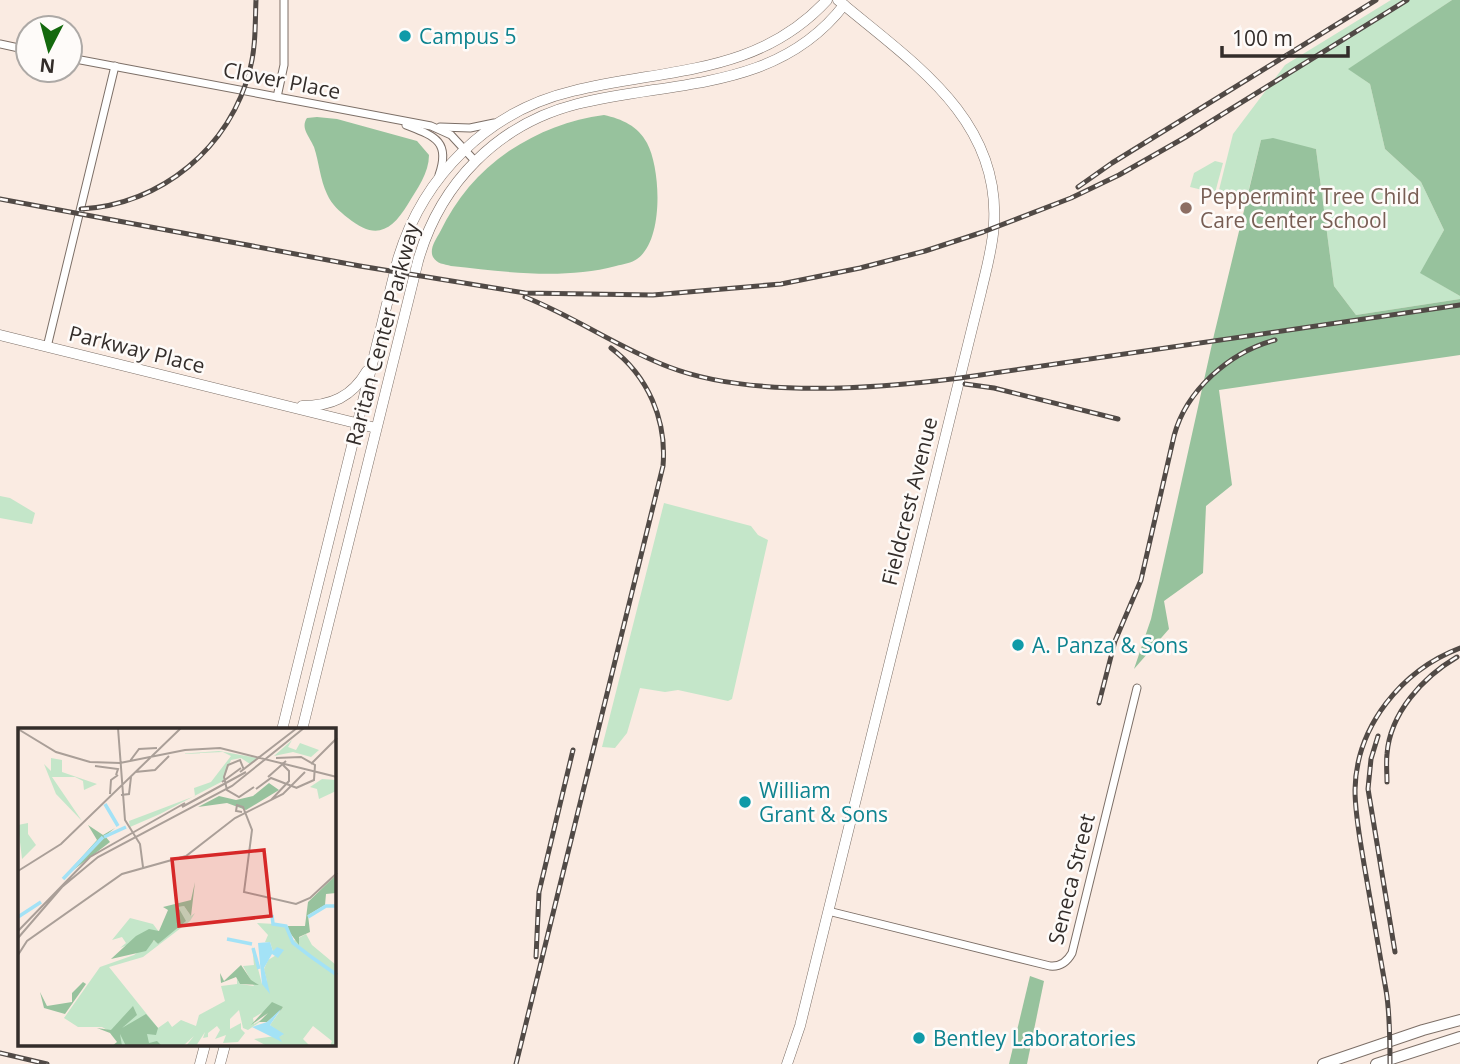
<svg xmlns="http://www.w3.org/2000/svg" width="1460" height="1064" font-family="'Open Sans',sans-serif">
<style>
.green{fill:#c4e6c9}
.forest{fill:#97c29d}
.lines{fill:none;stroke-linecap:round;stroke-linejoin:round}
.street-casing{stroke:#7c6f67;stroke-width:9}
.secondary-casing{stroke:#7c6f67;stroke-width:11}
.primary-casing{stroke:#7c6f67;stroke-width:12}
.street{stroke:#fff;stroke-width:7}
.secondary{stroke:#fff;stroke-width:10}
.primary{stroke:#fff;stroke-width:10}
.rail-casing{stroke:#514a46;stroke-width:5}
.rail{stroke:#fefbf9;stroke-width:2.5;stroke-dasharray:8;stroke-linecap:butt}
.culture-dot{fill:#0f9aa8;stroke:#fefbf9;stroke-width:2.5}
.education-dot{fill:#8d6e63;stroke:#fefbf9;stroke-width:2.5}
.labels{text-anchor:middle;dominant-baseline:central;stroke-width:5;stroke-linejoin:round;paint-order:stroke}
.culture-label{font-size:21px;fill:#0d838f;stroke:#fefbf9;text-anchor:start}
.street-label{font-size:21px;fill:#332d2a;stroke:#fefbf9}
.education-label{font-size:21px;fill:#785e54;stroke:#fefbf9;text-anchor:start}
.inset-river{fill:none;stroke:#a3e2f6;stroke-width:3.5}
.inset-road{fill:none;stroke:#aa9f98;stroke-width:2}
.view{fill:#d62828;fill-opacity:0.15;stroke:#d62828;stroke-width:3.5}
.inset-edge{fill:none;stroke:#332d2a;stroke-width:3.5}
</style>
<rect width="100%" height="100%" fill="#faebe2"/>
<g class="green">
<path d="M1391 0H1452L1349 69 1370 84 1385 149 1421 182 1444 230 1421 273 1460 296V299L1356 315 1334 286 1316 149 1261 140 1246 201 1218 194 1233 134 1285 65Z"/>
<path d="M1215 161 1223 163 1215 193 1190 187 1194 173Z"/>
<path d="M0 496 10 498 35 513 32 524 0 518Z"/>
<path d="M664 503 751 526 758 535 768 540 732 699 728 701 678 690 665 692 640 688 627 733 615 748 602 747Z"/>
</g>
<g class="forest">
<path d="M1452 0H1460V296L1420 273 1444 230 1421 182 1385 149 1370 84 1348 69Z"/>
<path d="M604 115C622 119 638 126 647 143 661 169 664 241 637 259 632 263 623 264 616 266 563 280 506 272 451 266 444 264 437 264 433 257 429 249 436 239 440 232 456 199 478 172 509 151 538 132 570 119 604 115Z"/>
<path d="M317 117 337 119 417 141 429 155C429 173 417 189 408 204 391 232 375 240 348 218 339 211 332 205 327 194 320 179 319 162 314 147 310 137 300 128 307 118Z"/>
<path d="M1273 138 1316 149 1334 286 1356 315 1460 299V355L1219 390 1232 485 1206 506 1203 573 1164 601 1169 629 1134 669 1151 619 1214 335 1261 140Z"/>
<path d="M1030 976 1044 981 1027 1064H1009Z"/>
</g>
<g class="lines">
<g class="street-casing">
<g id="street">
<path d="M0 44 28 50"/>
<path d="M70 58 431 126 451 135 475 161"/>
<path d="M277 97 284 65V0"/>
<path d="M406 125C434 136 451 141 439 175"/>
<path d="M440 127 470 128 494 123"/>
<path d="M47 347 115 66"/>
<path d="M828 911 1050 966C1060 967 1067 962 1072 953L1137 688"/>
</g>
</g>
<g class="secondary-casing">
<g id="secondary">
<path d="M0 335 376 428"/>
<path d="M302 406C331 406 352 397 367 371"/>
<path d="M282 730 398 259C423 176 488 111 573 91 665 68 757 76 827 0"/>
<path d="M302 730 418 261C440 183 498 124 577 104 672 80 777 92 844 5"/>
<path d="M200 1064 205 1045"/>
<path d="M220 1064 225 1045"/>
<path d="M787 1064 800 1026 981 292C986 270 993 247 994 223 1000 117 910 61 838 0"/>
</g>
</g>
<g class="primary-casing">
<g id="primary">
<path d="M1323 1064 1423 1030 1460 1020"/>
<path d="M1376 1064 1460 1037"/>
</g>
</g>
<use href="#street" class="street"/>
<use href="#secondary" class="secondary"/>
<use href="#primary" class="primary"/>
<g class="rail-casing">
<g id="rail">
<path d="M1078 187 1112 163 1376 0"/>
<path d="M0 199 360 266 525 293 653 295 781 284 860 268 925 251 983 232 1071 198 1119 175 1184 138 1407 0"/>
<path d="M81 209C161 205 231 147 250 69 256 46 255 23 256 0"/>
<path d="M525 297C575 317 619 348 669 367 750 398 874 389 960 378L1460 305"/>
<path d="M965 384 994 388 1118 419"/>
<path d="M1099 703 1115 641 1141 580 1174 436C1186 390 1230 352 1275 340"/>
<path d="M1378 736 1371 759 1368 789 1395 952"/>
<path d="M1387 782C1387 773 1386 763 1387 754 1390 713 1423 677 1457 657"/>
<path d="M536 957 539 892 573 750"/>
<path d="M0 1053 47 1064"/>
<path d="M516 1064 663 466C667 420 648 376 611 348"/>
<path d="M1390 1064C1390 1039 1390 1014 1386 990 1379 948 1371 906 1364 864 1360 839 1355 814 1355 790 1356 726 1402 670 1460 648"/>
</g>
</g>
<use href="#rail" class="rail"/>
</g>
<g class="culture-dot">
<circle cx="405" cy="36" r="7"/>
<circle cx="1018" cy="645" r="7"/>
<circle cx="745" cy="802" r="7"/>
<circle cx="919" cy="1038" r="7"/>
</g>
<circle class="education-dot" cx="1186" cy="208" r="7"/>
<g class="labels">
<g class="culture-label">
<text x="419" y="36">Campus 5</text>
<text x="1032" y="645">A. Panza &amp; Sons</text>
<text x="759" y="790">William<tspan x="759" dy="24">Grant &amp; Sons</tspan></text>
<text x="933" y="1038">Bentley Laboratories</text>
</g>
<g class="street-label">
<text transform="translate(282 80) rotate(11)">Clover Place</text>
<text transform="translate(382 334) rotate(-75)">Raritan Center Parkway</text>
<text transform="translate(137 349) rotate(14)">Parkway Place</text>
<text transform="translate(909 501) rotate(-76)">Fieldcrest Avenue</text>
<text transform="translate(1071 879) rotate(-76)">Seneca Street</text>
</g>
<g class="education-label">
<text x="1200" y="196">Peppermint Tree Child<tspan x="1200" dy="24">Care Center School</tspan></text>
</g>
</g>
<g transform="translate(18 728)">
<rect width="318" height="318" fill="#faebe2"/>
<path d="M274 12 270 19 278 22 282 15 301 22 293 29 275 24 256 28ZM201 23 239 30 232 36 223 30 213 32 205 53 142 86 112 99 111 93 177 68 176 60 193 54 213 28 205 24 160 26ZM33 30 44 32V44L79 56 66 62 65 53 57 49H34L64 93 38 66 26 36 33 43ZM304 51 318 52V63L301 71 299 61 292 59ZM10 95V106L18 117 4 131 0 97ZM166 178 173 188 177 185 172 193 125 229 91 239 140 300 150 293 154 299 163 292 178 298 181 287 207 273 203 258 219 256V251L222 256 236 258 225 238 236 237 234 218 244 256 249 254 246 241 250 232 265 223H255L252 214H247L250 207 239 195 257 196 267 198 275 213 288 206 294 217 318 237 317 317 312 318 314 313 295 298 285 311 292 318H249L236 311 265 307 252 297 265 279 245 284 235 290 236 296 252 287 230 302 225 300 221 282 212 291V301L223 295V301L227 305 220 314 205 315 208 307 197 311 202 302 199 298 190 305V309L185 310 187 304 178 318H168L176 308 165 318H103L98 307 84 299H60L46 290 82 239 116 227 137 212 140 216 166 192 159 179ZM112 190 135 196 141 204 102 220 108 215 104 209 94 212Z" fill="#c4e6c9"/>
<path d="M251 55 261 62 228 82 209 75 180 79 201 68 218 72 235 68ZM70 97 85 107 97 100 87 108 92 114 45 150 79 112ZM317 148 318 165 308 166 307 177 290 187 292 204 281 209V217L267 198H287L290 174ZM177 154 173 188 166 178 160 179 168 193 140 216 136 212 128 223 93 231 118 208 131 201 141 203 150 182 145 179 173 172ZM223 237 233 252 241 257 222 256 218 249 203 255 202 245 206 253ZM65 254 68 256 47 286 26 280 22 264 29 278 54 274V265ZM254 274 265 279 263 282 249 294H241L250 285 233 297ZM115 278 119 287 104 300 128 286 140 300 138 307 129 306 131 315 139 313 144 318H108L102 306 104 318H94L99 314 92 305 79 300 93 302Z" fill="#97c29d"/>
<path d="M252 214 255 223 259 219 266 222 260 230 254 226 246 240 252 266 244 256 240 215ZM263 281 252 297 266 306 261 309 264 314 234 299 249 294Z" fill="#a3e2f6"/>
<path class="inset-river" d="M87 76 100 98M86 109 108 99M45 151 85 109M254 187 255 196 268 198 275 215 292 228M0 189 23 174M290 189 308 178H319M209 211 234 216M235 220 241 241M292 228 319 247"/>
<path class="inset-road" d="M100 0 107 92 122 116 125 139M0 1 38 24 72 34 102 35 167 22 202 20 319 49M258 30 283 29 297 37 296 52 278 60M112 33 121 21 139 20M293 36 319 10M77 38 100 41 98 47M226 42 222 32 210 37 206 49 209 62 221 69 236 59M117 44 137 42 151 28M222 44 279 0M250 49 268 33M204 54 223 40M238 61 253 50 279 60M92 66 93 52 100 47M103 67 111 66 113 49M253 72 271 53V43L265 37M164 79 228 44M224 84 218 83 219 77 225 79 234 102 226 164 278 176 292 170 319 145M0 143 43 116 163 0M0 203 72 129 167 75M0 210 44 159 80 129 214 58 286 0M0 227 9 213 104 146 168 128 217 90 265 66 287 44"/>
<path class="view" d="M246 122 253 188 161 198 154 131Z"/>
<rect width="318" height="318" class="inset-edge"/>
</g>
<g transform="translate(49 49) rotate(186)"><circle r="33" fill="#fefbf9" stroke="#ada9a6" stroke-width="2"/>
<path d="M0-5L12 26L0 18L-12 26Z" fill="#14690e"/>
<text y="-10" font-size="19" font-weight="bold" text-anchor="middle" fill="#332d2a">N</text>
</g>
<path d="M1222 46v10h126v-10" fill="none" stroke="#332d2a" stroke-width="3.5"/>
<text x="1232" y="46" font-size="21" fill="#332d2a" stroke="#fefbf9" stroke-width="5" paint-order="stroke">100 m</text>
</svg>
